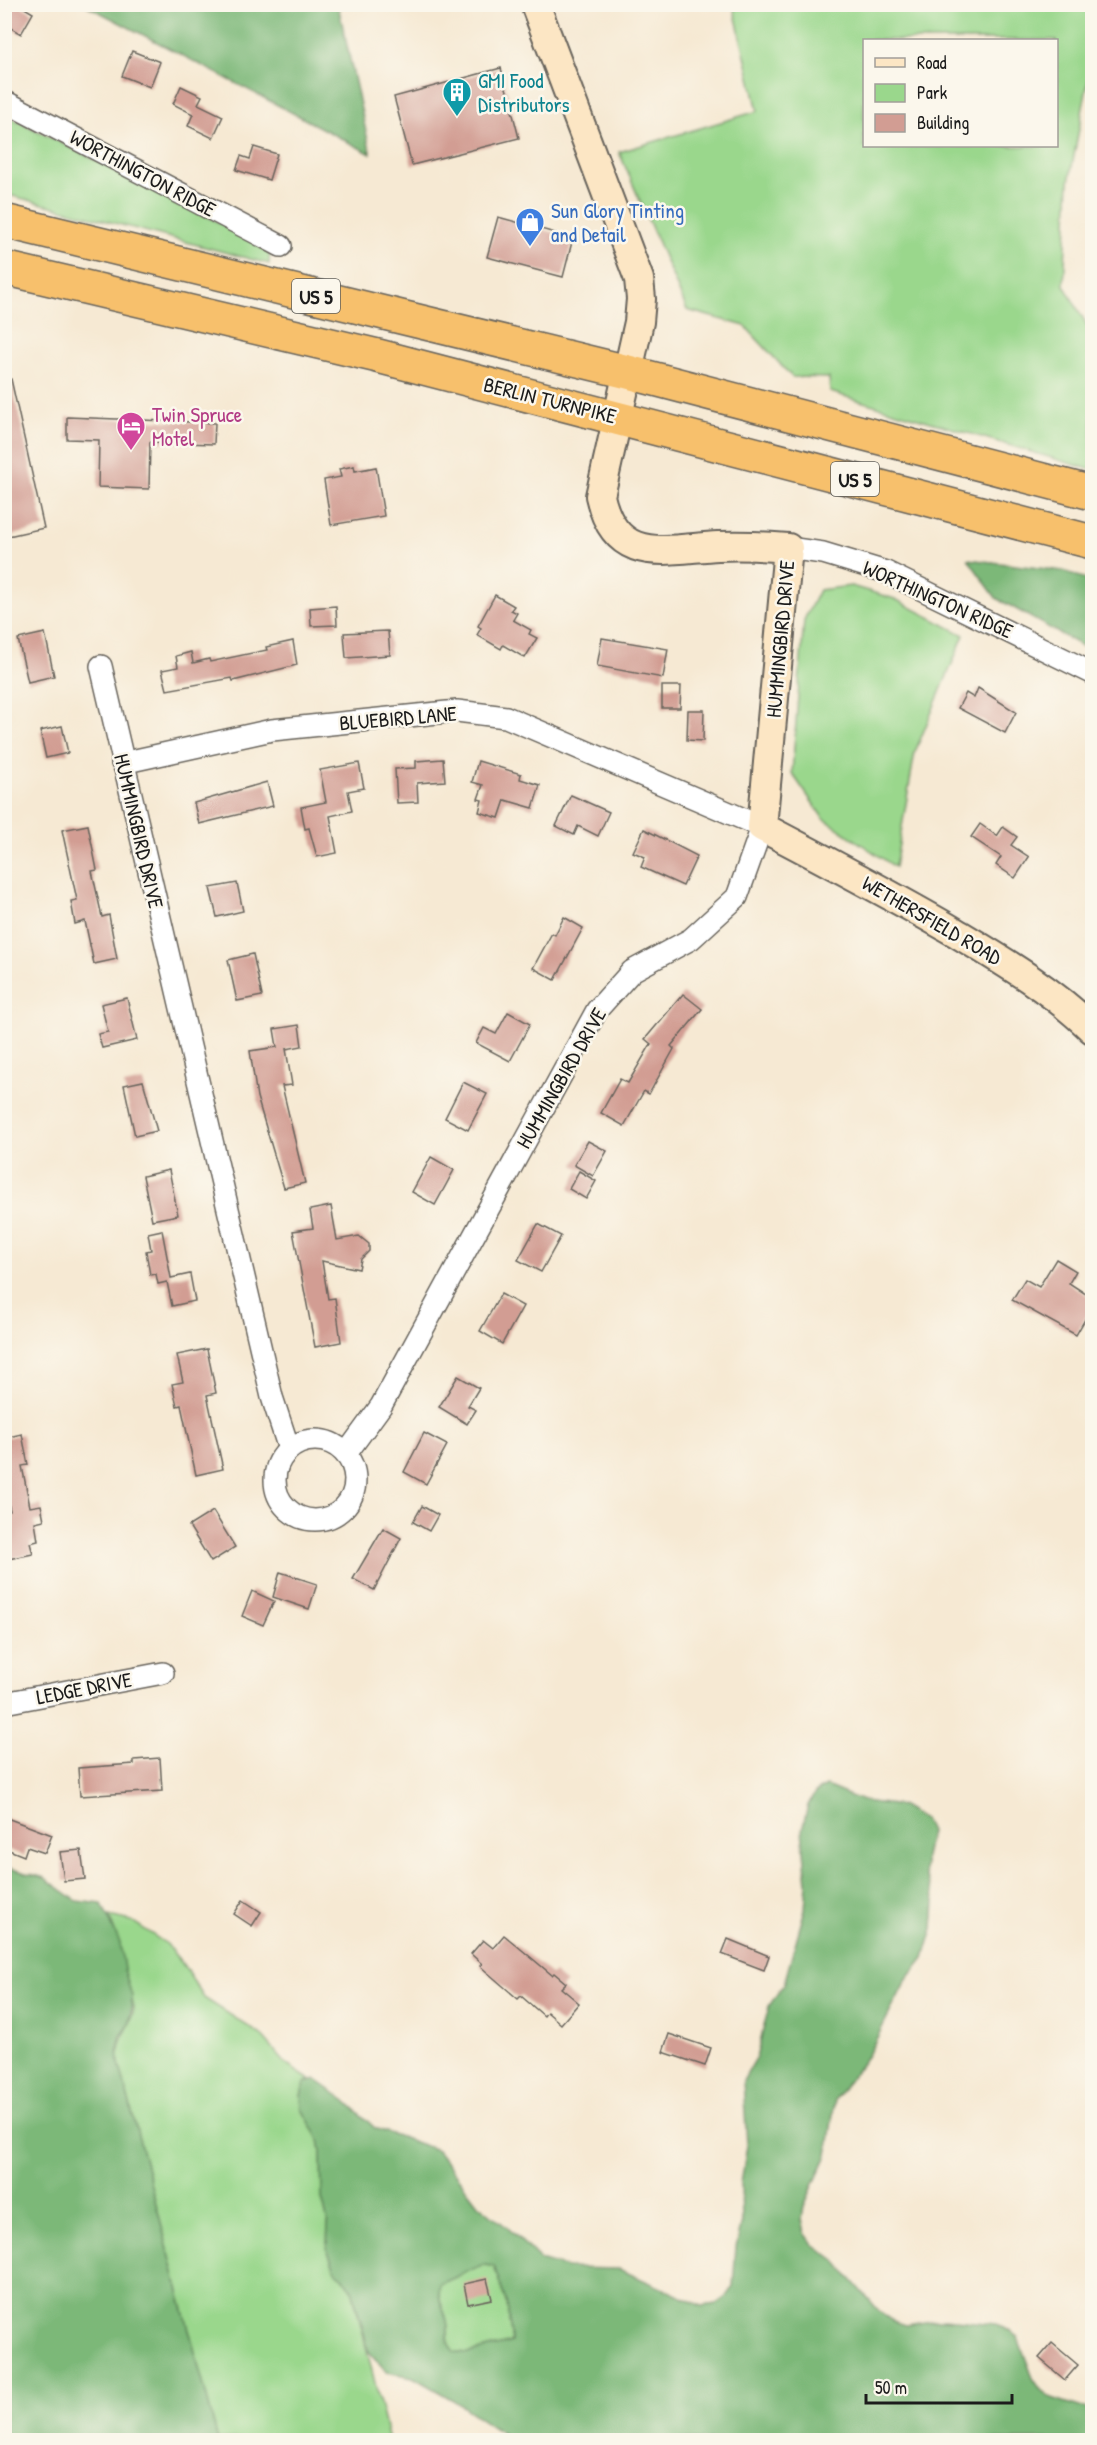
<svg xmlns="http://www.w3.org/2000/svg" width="1097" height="2445" font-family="'Patrick Hand',sans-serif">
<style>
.green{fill:#9ad78c;stroke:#5b7a54;stroke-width:1.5;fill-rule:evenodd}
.forest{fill:#7bb878;stroke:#4c6a4a;stroke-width:1.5;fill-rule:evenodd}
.building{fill:#d29d93}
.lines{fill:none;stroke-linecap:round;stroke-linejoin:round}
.street-casing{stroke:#68645c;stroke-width:24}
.secondary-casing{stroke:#68645c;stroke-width:32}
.highway-casing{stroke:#68645c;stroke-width:36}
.street{stroke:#fff;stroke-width:21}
.secondary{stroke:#fce6c4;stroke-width:28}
.highway{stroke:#f7c06c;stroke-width:33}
.labels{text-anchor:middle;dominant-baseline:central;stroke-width:5;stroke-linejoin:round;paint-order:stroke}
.shield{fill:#fbf7ec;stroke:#5f5e5a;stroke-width:1.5}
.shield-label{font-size:20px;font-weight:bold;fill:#1c1c1c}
.culture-label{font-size:21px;fill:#0d838f;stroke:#fbf7ec;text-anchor:start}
.street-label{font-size:21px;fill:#1c1c1c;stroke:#fbf7ec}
.shop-label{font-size:21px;fill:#366cbe;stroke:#fbf7ec;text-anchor:start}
.hotel-label{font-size:21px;fill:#b23c85;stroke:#fbf7ec;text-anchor:start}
</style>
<rect width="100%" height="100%" fill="#fbf7ec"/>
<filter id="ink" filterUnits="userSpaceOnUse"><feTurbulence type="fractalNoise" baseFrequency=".0167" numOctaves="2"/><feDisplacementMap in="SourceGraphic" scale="12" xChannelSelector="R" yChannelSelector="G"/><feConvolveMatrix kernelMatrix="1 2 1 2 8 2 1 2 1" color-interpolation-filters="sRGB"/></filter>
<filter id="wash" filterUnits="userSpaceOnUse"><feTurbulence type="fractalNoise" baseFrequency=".008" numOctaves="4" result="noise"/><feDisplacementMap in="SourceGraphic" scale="24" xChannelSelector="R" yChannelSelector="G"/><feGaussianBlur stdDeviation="1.35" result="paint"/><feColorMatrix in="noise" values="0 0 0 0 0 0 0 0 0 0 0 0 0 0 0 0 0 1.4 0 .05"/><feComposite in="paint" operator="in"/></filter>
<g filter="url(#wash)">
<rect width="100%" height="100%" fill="#f6e9d3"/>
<g class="green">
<path d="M733 5H1092V60L1069 182 1064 285 1092 334V470L830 392 829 378 792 377 745 326 687 310 619 152 758 111ZM1056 40V146H864V40Z"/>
<path d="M4 114 270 248 269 264 5 194Z"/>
<path d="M851 586 895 599 964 635 915 752 895 867 823 818 792 773 804 620 819 590Z"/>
<path d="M109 1916 132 1921 165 1943 182 1963 204 1998 260 2034 287 2065 310 2080 304 2083 301 2096 302 2109 319 2139 321 2151 322 2198 328 2223 327 2249 335 2269 352 2289 389 2440H218L119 2063C116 2034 131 2033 133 2011 134 1996 127 1983 124 1970 120 1949 117 1935 109 1916Z"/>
<path d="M482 2265 494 2266 507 2305 512 2342 469 2353 455 2352C444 2343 450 2333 447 2321 443 2307 436 2299 440 2284Z"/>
</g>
<g class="forest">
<path d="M86 5H338L371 154Z"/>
<path d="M968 559 1063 571 1092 581V652L996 598Z"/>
<path d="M826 1786 863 1801 902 1806 924 1819 930 1831 925 1858V1872L935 1901 933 1928 924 1958 906 1981 868 2055 835 2100 827 2155 804 2206 802 2220 805 2233 813 2244 835 2260 880 2312 891 2320 906 2325 944 2319 996 2324 1008 2329 1018 2338 1033 2378 1041 2390 1052 2398 1092 2411V2440H512L453 2400 413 2377 387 2372 369 2352 352 2289 335 2269 327 2249 328 2223 322 2198 321 2151 319 2139 302 2109 301 2096 304 2083 316 2080 345 2100 375 2128 437 2150 478 2204 509 2229 540 2260 567 2268 619 2269 702 2306 716 2304 726 2297 733 2286 736 2247 742 2222 741 2183 747 2145 743 2081 756 2058 769 2006 784 1984 805 1909 807 1883 802 1830 808 1805 815 1793ZM482 2265 494 2266 507 2305 512 2342 469 2353 455 2352C444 2343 450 2333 447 2321 444 2307 436 2299 440 2284Z"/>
<path d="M5 1867 45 1878 77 1901 102 1904 120 1943 124 1969 132 1996 130 2024 121 2036 118 2049 119 2063 218 2440H5Z"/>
</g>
<g id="blocks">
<g class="building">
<path d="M4 4H18L33 13 21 34 4 24Z"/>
<path d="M132 51 160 62 150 87 122 76Z"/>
<path d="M501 68 519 138 412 165 394 97Z"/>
<path d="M181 86 202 96 198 104 223 116 213 138 188 126 193 114 173 104Z"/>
<path d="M254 147 277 154 269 180 236 170 241 156 250 159Z"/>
<path d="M498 217 573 238 563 277 487 257Z"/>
<path d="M11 379 44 528 4 537V380Z"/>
<path d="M67 417 215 423 214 444 150 442 149 489 98 487 99 440 67 439Z"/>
<path d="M354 466 355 471 376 467 384 516 331 525 324 480 341 477 339 469Z"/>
<path d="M495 595 514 606 511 610 517 613 513 620 531 630 529 634 537 638 525 658 503 645 501 649 477 635 481 628 478 626Z"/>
<path d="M336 606 337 625 311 626 310 608Z"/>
<path d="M388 631 390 655 346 658 344 633Z"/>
<path d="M45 633 54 676 28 682 18 639Z"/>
<path d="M602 638 668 649 663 678 597 666Z"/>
<path d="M293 641 297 665 233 681 232 678 167 690 162 670 178 667 176 656 191 652 193 663 209 659 210 662 267 650 266 647Z"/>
<path d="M662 686H681L680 708H662Z"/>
<path d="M978 688 1016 712 1005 733 958 708 966 693 974 698Z"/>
<path d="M688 710H704L703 741 687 740Z"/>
<path d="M62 726 68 753 46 758 40 731Z"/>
<path d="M443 759 445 781 417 783 418 802 397 803 395 769 416 768V761Z"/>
<path d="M478 761 521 774 520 779 540 785 533 808 505 800 499 818 479 812 482 800 478 799 483 785 472 782Z"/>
<path d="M359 763 364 788 348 791 352 811 330 816 337 853 317 857 309 828 305 829 301 807 326 802 320 770Z"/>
<path d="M267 782 273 806 199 824 194 803Z"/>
<path d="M571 795 609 812 598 836 578 826 574 835 556 826Z"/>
<path d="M980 824 997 836 1003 827 1017 837 1011 845 1029 857 1015 878 996 865 1001 857 971 837Z"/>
<path d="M88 825 97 870 92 871 102 917 109 915 117 959 94 964 85 921 75 924 71 901 77 900 62 830Z"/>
<path d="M644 829 697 856 683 886 641 867 645 857 633 852Z"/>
<path d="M237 883 243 911 217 917 210 888Z"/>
<path d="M564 917 583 928 555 980 533 968 552 933 555 935Z"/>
<path d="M253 954 262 996 237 1001 228 960Z"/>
<path d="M683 994 702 1009 671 1046 674 1049 649 1094 644 1091 624 1126 601 1113 620 1079 628 1083 651 1044 645 1039Z"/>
<path d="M127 998 137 1040 102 1048 98 1034 108 1032 101 1004Z"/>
<path d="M508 1012 530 1024 510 1061 476 1043 484 1028 496 1034Z"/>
<path d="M299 1025 302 1046 286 1049 292 1085 282 1086 305 1183 284 1188 257 1097 250 1051 277 1047 274 1029Z"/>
<path d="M143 1081 157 1131 135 1136 124 1085Z"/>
<path d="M463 1082 487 1094 468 1130 445 1118Z"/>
<path d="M588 1141 607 1151 593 1176 574 1165Z"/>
<path d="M431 1157 454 1170 435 1205 412 1192Z"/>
<path d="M169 1170 178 1215 152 1220 143 1176Z"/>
<path d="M579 1171 596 1181 586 1199 569 1189Z"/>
<path d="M331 1206 337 1240 359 1236 369 1244V1251L361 1259 359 1269 322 1261 328 1299 335 1298 341 1342 315 1347 293 1231 313 1228 310 1210Z"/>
<path d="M538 1224 561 1236 541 1272 518 1260Z"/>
<path d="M162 1230 171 1278 190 1274 195 1301 172 1306 167 1282 158 1284 156 1274 150 1275 146 1251 151 1250 148 1233Z"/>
<path d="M1056 1259 1076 1271 1069 1283 1092 1298V1307L1076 1335 1012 1300 1025 1279 1039 1287Z"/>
<path d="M501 1294 523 1306 502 1344 480 1331Z"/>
<path d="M207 1349 216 1393 207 1395 223 1469 196 1475 181 1405 177 1406 172 1384 183 1382 177 1355Z"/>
<path d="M458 1376 479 1388 468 1406 476 1410 467 1424 439 1407Z"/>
<path d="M424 1433 447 1445 426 1484 404 1472Z"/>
<path d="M22 1434 28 1465 22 1466 30 1507 41 1505 44 1520 35 1522 38 1541 30 1543 33 1554 8 1559 4 1540V1512L10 1511 4 1483V1438Z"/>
<path d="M422 1506 438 1515 429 1531 413 1522Z"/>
<path d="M213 1511 235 1547 211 1562 189 1526Z"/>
<path d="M383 1528 401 1538 374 1590 353 1579Z"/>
<path d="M280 1572 317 1584 309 1609 273 1597Z"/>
<path d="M252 1591 274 1601 263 1625 242 1616Z"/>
<path d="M160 1758 162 1791 80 1796 78 1768 134 1764V1760Z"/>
<path d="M4 1817 52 1835 45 1853 27 1847 24 1856 4 1848Z"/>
<path d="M81 1850 85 1879 64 1881 60 1852Z"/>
<path d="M243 1900 261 1912 252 1926 234 1914Z"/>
<path d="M504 1935 552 1975 554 1973 566 1983 561 1988 579 2003 561 2024 547 2012 544 2016 521 1996 518 1999 480 1966 482 1964 471 1954 483 1940 493 1948Z"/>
<path d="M728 1939 769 1956 764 1970 722 1954Z"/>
<path d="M669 2034 711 2048 705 2066 663 2052Z"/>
<path d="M487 2279 492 2299 468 2304 464 2284Z"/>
<path d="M1052 2343 1078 2365 1065 2380 1039 2358Z"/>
</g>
</g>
</g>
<g filter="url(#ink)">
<use href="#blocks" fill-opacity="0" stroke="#68645c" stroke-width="1.5"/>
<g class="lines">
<g class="street-casing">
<g id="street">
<path d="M4 101 281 246"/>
<path d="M788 548 823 553 886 572 1092 673"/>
<path d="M101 666 272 1397 289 1449"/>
<path d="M122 763 272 730 457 711 506 717 762 827 737 897 691 939 632 971 597 1010 381 1406 346 1454"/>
<circle cx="315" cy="1480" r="40"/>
<path d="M4 1703 163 1673"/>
</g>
</g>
<g class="secondary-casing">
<path id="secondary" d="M535 4 639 279 641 299 639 322 600 496C616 566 664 549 718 546 742 545 765 546 788 548L762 827C827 861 892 895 955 932 1003 961 1052 990 1092 1029"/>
</g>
<g class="highway-casing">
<g id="highway">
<path d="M4 221 628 372 1092 493"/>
<path d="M4 268 378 356 1092 542"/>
</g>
</g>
<use href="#street" class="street"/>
<use href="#secondary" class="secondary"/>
<use href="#highway" class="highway"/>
</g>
</g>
<defs>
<g id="building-pin" transform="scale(1.5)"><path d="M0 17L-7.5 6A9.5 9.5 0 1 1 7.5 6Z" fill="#0f9aa8" stroke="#fbf7ec"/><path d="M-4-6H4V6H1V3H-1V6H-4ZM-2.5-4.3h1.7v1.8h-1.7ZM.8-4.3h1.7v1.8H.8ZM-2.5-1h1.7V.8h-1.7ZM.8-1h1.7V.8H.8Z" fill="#fff"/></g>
<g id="shop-pin" transform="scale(1.5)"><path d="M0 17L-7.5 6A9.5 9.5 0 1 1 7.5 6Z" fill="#3f7fe0" stroke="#fbf7ec"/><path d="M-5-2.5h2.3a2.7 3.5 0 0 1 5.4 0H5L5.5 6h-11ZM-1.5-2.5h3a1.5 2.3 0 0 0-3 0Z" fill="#fff"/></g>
<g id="hotel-pin" transform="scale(1.5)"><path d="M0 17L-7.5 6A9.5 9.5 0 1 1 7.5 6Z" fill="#d1479c" stroke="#fbf7ec"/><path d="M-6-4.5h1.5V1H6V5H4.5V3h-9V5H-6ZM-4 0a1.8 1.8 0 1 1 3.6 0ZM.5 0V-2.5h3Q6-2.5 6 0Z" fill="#fff"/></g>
</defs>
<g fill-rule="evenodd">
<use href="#building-pin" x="457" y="92"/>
<use href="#shop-pin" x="530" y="222"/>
<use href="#hotel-pin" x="131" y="426"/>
</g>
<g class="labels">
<g class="shield">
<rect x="292" y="279" width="48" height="34" rx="4.5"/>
<rect x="831" y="462" width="48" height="34" rx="4.5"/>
</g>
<g class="shield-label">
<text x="316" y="296">US 5</text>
<text x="855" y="479">US 5</text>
</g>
<g class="culture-label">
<text x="478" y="80">GMI Food<tspan x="478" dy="24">Distributors</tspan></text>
</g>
<g class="street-label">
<text transform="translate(143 173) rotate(28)">WORTHINGTON RIDGE</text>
<text transform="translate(550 400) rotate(14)">BERLIN TURNPIKE</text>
<text transform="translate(938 599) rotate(24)">WORTHINGTON RIDGE</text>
<text transform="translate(780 639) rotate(-85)">HUMMINGBIRD DRIVE</text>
<text transform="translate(398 718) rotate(-5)">BLUEBIRD LANE</text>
<text transform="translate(139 831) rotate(77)">HUMMINGBIRD DRIVE</text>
<text transform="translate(932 920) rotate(30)">WETHERSFIELD ROAD</text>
<text transform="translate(561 1078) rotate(-60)">HUMMINGBIRD DRIVE</text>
<text transform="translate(84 1688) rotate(-11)">LEDGE DRIVE</text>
</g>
<g class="shop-label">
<text x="551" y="210">Sun Glory Tinting<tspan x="551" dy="24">and Detail</tspan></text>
</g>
<g class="hotel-label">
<text x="152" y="414">Twin Spruce<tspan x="152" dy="24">Motel</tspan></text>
</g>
</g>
<rect width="1097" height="2445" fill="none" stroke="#fbf7ec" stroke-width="24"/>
<rect x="863" y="39" width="195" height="108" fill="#fbf7ec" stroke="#a29f99" stroke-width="1.5"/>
<rect x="875" y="58" width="30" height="9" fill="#fce6c4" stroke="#a29f99" stroke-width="1.5"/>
<text x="917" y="69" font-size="18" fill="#1c1c1c">Road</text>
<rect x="875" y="84" width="30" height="18" fill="#9ad78c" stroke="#a29f99" stroke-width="1.5"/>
<text x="917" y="99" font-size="18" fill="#1c1c1c">Park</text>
<rect x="875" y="114" width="30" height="18" fill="#d29d93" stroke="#a29f99" stroke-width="1.5"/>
<text x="917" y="129" font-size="18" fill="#1c1c1c">Building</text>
<path d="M866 2394v9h146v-9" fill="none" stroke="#1c1c1c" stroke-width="3"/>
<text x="875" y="2394" font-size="18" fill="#1c1c1c" stroke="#fbf7ec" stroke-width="4.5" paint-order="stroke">50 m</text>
</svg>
